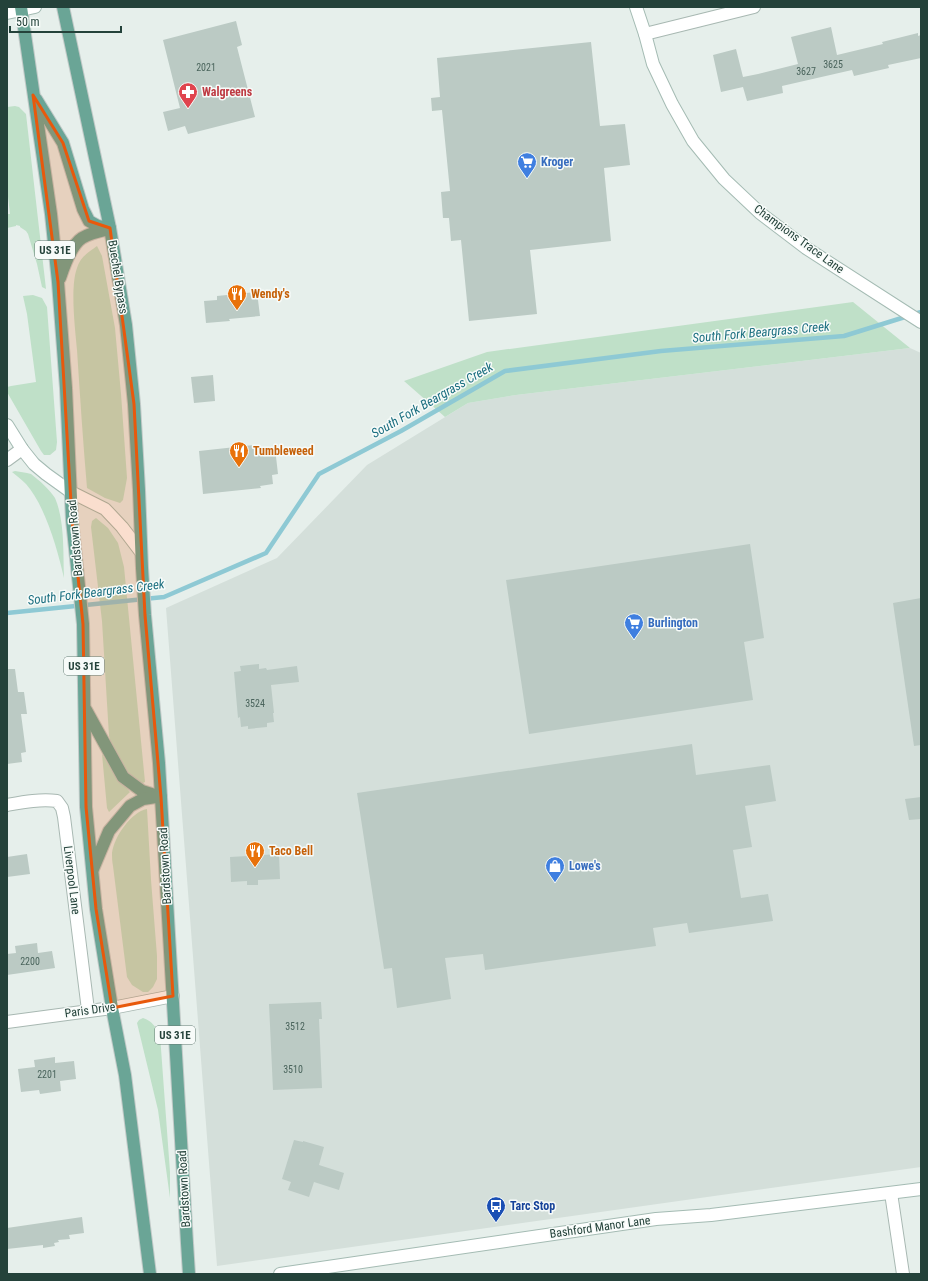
<svg xmlns="http://www.w3.org/2000/svg" width="928" height="1281" font-family="'Roboto Condensed',sans-serif">
<style>
.built{fill:#d4dfda}
.green{fill:#bfe0c8}
.lines{fill:none;stroke-linecap:round;stroke-linejoin:round}
.stream{stroke:#8ec9d4;stroke-width:4.5}
.building{fill:#bbcac4}
.street-casing{stroke:#a8b8b2;stroke-width:14}
.secondary-casing{stroke:#a4bbb3;stroke-width:14}
.primary-casing{stroke:#c2cac8;stroke-width:14}
.street{stroke:#fff;stroke-width:12}
.secondary{stroke:#fff;stroke-width:12}
.primary{stroke:#6aa596;stroke-width:12}
.marked{fill:#e8590c;fill-opacity:0.2;stroke:#e8590c;stroke-width:3;stroke-linejoin:round}
.labels{text-anchor:middle;dominant-baseline:central;stroke-width:3;stroke-linejoin:round;paint-order:stroke}
.number-label{font-size:10px;fill:#4a645c}
.shield{fill:#f7fbf9;stroke:#637a73;stroke-width:1}
.shield-label{font-size:11px;font-weight:bold;fill:#24423a}
.health-label{font-size:12px;font-weight:bold;fill:#be3a42;stroke:#f7fbf9;text-anchor:start}
.shop-label{font-size:12px;font-weight:bold;fill:#366cbe;stroke:#f7fbf9;text-anchor:start}
.street-label{font-size:12px;fill:#24423a;stroke:#f7fbf9}
.food-label{font-size:12px;font-weight:bold;fill:#c56008;stroke:#f7fbf9;text-anchor:start}
.transit-label{font-size:12px;font-weight:bold;fill:#164399;stroke:#f7fbf9;text-anchor:start}
.water-label{font-size:13px;font-style:italic;fill:#1c6f80;stroke:#f7fbf9}
</style>
<rect width="100%" height="100%" fill="#e6efeb"/>
<path class="built" d="M910 348 921 353V1167L217 1266 166 608 277 558 367 465 468 403 516 395Z"/>
<g class="green">
<path d="M15 106 19 107 26 114 46 289 42 287 37 264 28 234 26 231 20 227V226L16 225V226L7 228V214H10L7 188V107Z"/>
<path d="M97 246 102 256 115 328 121 394 127 478 123 500 120 503 105 498 87 488C83 442 80 396 77 350 75 328 70 287 77 268 80 257 89 252 97 246Z"/>
<path d="M33 295 42 298 47 307 57 442 56 450 50 455H44L41 451 7 392V387L11 386 36 382 27 314 23 296Z"/>
<path d="M853 302 910 348 516 395 468 403 445 417 404 381 487 352Z"/>
<path d="M15 471 27 473 31 474C39 480 50 490 55 498 65 521 63 554 64 578 58 551 45 505 26 484 22 480 17 476 12 472Z"/>
<path d="M96 518 108 528 118 543 124 567 145 782 141 784C122 770 115 759 109 736L102 621 91 527 92 521Z"/>
<path d="M102 754 114 773 130 792 109 812 107 808Z"/>
<path d="M147 809 151 880 157 956V979L153 987 148 992H143L132 985 127 977 113 866C112 861 112 857 112 853 114 837 131 812 147 809Z"/>
<path d="M143 1018C152 1021 156 1027 160 1035L170 1172V1198L158 1110 137 1023 139 1020Z"/>
</g>
<g class="lines">
<path class="stream" d="M7 613 164 597 266 553 319 474 401 431 505 371 661 351 844 336 921 312"/>
</g>
<g class="building">
<path d="M236 21 242 45 237 47 255 117 188 134 185 126 168 131 163 112 180 108 163 40Z"/>
<path d="M831 27 837 55 883 44 882 42 918 33V36L921 35V58L888 65 889 68 854 76 852 70 782 86 783 93 747 101 743 87 721 92 713 55 736 49 743 77 758 74 798 64 791 37Z"/>
<path d="M591 42 600 126 625 124 630 165 604 168 611 241 530 250 537 314 469 321 461 240 451 241 449 218H443L441 192 450 191 442 110 432 111 431 98 440 97 437 58Z"/>
<path d="M257 292 260 316 229 319 230 321 206 323 204 301 217 300V296Z"/>
<path d="M213 375 215 401 194 403 191 377Z"/>
<path d="M254 445 255 450 275 448 278 474 272 475 273 484 260 486 261 488 203 494 199 451Z"/>
<path d="M750 544 764 638 744 642 753 700 529 734 506 580Z"/>
<path d="M921 598V745L914 746 893 603Z"/>
<path d="M259 664V669L266 668 267 670 297 666 299 682 271 685 274 713H273L274 722 267 723V727L248 729V726L241 727 240 717 238 718 234 672 241 671 240 666Z"/>
<path d="M7 669H15L18 692H24L27 714H21L26 752 21 753 22 762 7 764Z"/>
<path d="M692 744 696 775 770 765 776 801 745 806 752 847 733 850 741 898 768 894 773 921 689 933 687 923 653 928 656 946 485 970 483 954 445 958 451 999 397 1008 392 968 384 969 357 793Z"/>
<path d="M921 797V819L909 820 905 799Z"/>
<path d="M27 854 30 874 7 877V857Z"/>
<path d="M279 854 280 879 258 880V885H247V881L231 882 230 857Z"/>
<path d="M37 943 38 953 52 951 55 968 7 975V954L16 953 15 946Z"/>
<path d="M321 1002 322 1019H319L322 1088 273 1090 269 1004Z"/>
<path d="M55 1057V1063L74 1061 76 1079 60 1081 61 1091 40 1094 39 1090 21 1092 18 1069 35 1067 34 1060Z"/>
<path d="M294 1140 303 1142V1141L324 1147 319 1165 344 1173 339 1190 314 1182 309 1197 288 1190 291 1182 282 1179Z"/>
<path d="M82 1217 84 1233 69 1235 70 1239 58 1240 59 1242 54 1243 55 1246 43 1248V1245L7 1249V1228Z"/>
</g>
<g class="lines">
<g class="street-casing">
<g id="street">
<path d="M645 34 754 7"/>
<path d="M7 460 22 449"/>
<path d="M7 805C24 802 40 799 57 801L62 808 64 817 88 1010"/>
<path d="M7 1022 112 1008 173 996"/>
<path d="M891 1193 903 1274"/>
</g>
</g>
<g class="secondary-casing">
<g id="secondary">
<path d="M636 7 645 34 653 64 672 104 693 141 724 179 760 213 806 248 921 322"/>
<path d="M7 13 35 7"/>
<path d="M7 425 22 449 34 464 46 474 71 492 105 509 122 527 141 552"/>
<path d="M280 1274 656 1219 711 1215 921 1189"/>
</g>
</g>
<g class="primary-casing">
<g id="primary">
<path d="M21 7 51 214 58 282 66 388 72 520 83 624 86 807 96 909 112 1008 125 1075 150 1274"/>
<path d="M63 7 110 228 126 325 134 404 139 490 142 568 145 615 159 763 187 1243 189 1274"/>
<path d="M36 99 63 143 83 209 89 221 98 226 110 228"/>
<path d="M60 278C64 266 71 245 82 238 90 233 100 231 109 229"/>
<path d="M86 710 123 777 142 791 161 797"/>
<path d="M93 869 109 831 130 806 143 799 156 797"/>
</g>
</g>
<use href="#street" class="street"/>
<use href="#secondary" class="secondary"/>
<use href="#primary" class="primary"/>
</g>
<path class="marked" d="M33 95 63 143 89 221 110 228 134 404 145 615 161 797 173 996 112 1008 96 909 86 807 83 624 72 520 58 282Z"/>
<defs>
<g id="pharmacy-pin" transform="scale(1)"><path d="M0 17L-7.5 6A9.5 9.5 0 1 1 7.5 6Z" fill="#e0444e" stroke="#f7fbf9"/><path d="M-2-6h4v4h4v4h-4v4h-4v-4h-4v-4h4Z" fill="#fff"/></g>
<g id="supermarket-pin" transform="scale(1)"><path d="M0 17L-7.5 6A9.5 9.5 0 1 1 7.5 6Z" fill="#3f7fe0" stroke="#f7fbf9"/><path d="M-6-5.5h2.5l.6 2H6L4.5 2H-2.5L-4.4-4H-6ZM-1.5 3.2a1.3 1.3 0 1 0 .1 0ZM3 3.2a1.3 1.3 0 1 0 .1 0Z" fill="#fff"/></g>
<g id="restaurant-pin" transform="scale(1)"><path d="M0 17L-7.5 6A9.5 9.5 0 1 1 7.5 6Z" fill="#e8710a" stroke="#f7fbf9"/><path d="M-5-6h1v4h1v-4h1v4h1v-4h1v5L-1.5 .5V6h-2V.5L-5-1ZM5-6V6H3V1.5H1.5Q1.5-4 5-6Z" fill="#fff"/></g>
<g id="shop-pin" transform="scale(1)"><path d="M0 17L-7.5 6A9.5 9.5 0 1 1 7.5 6Z" fill="#3f7fe0" stroke="#f7fbf9"/><path d="M-5-2.5h2.3a2.7 3.5 0 0 1 5.4 0H5L5.5 6h-11ZM-1.5-2.5h3a1.5 2.3 0 0 0-3 0Z" fill="#fff"/></g>
<g id="bus-pin" transform="scale(1)"><path d="M0 17L-7.5 6A9.5 9.5 0 1 1 7.5 6Z" fill="#1a4fb4" stroke="#f7fbf9"/><path d="M-5-6H5V4H4V6H2V4H-2V6H-4V4H-5ZM-3.5-4V0h7V-4ZM-3.5 1.2v1.5H-2V1.2ZM2 1.2v1.5H3.5V1.2Z" fill="#fff"/></g>
</defs>
<g fill-rule="evenodd">
<use href="#pharmacy-pin" x="188" y="92"/>
<use href="#supermarket-pin" x="527" y="162"/>
<use href="#restaurant-pin" x="237" y="294"/>
<use href="#restaurant-pin" x="239" y="451"/>
<use href="#supermarket-pin" x="634" y="623"/>
<use href="#restaurant-pin" x="255" y="851"/>
<use href="#shop-pin" x="555" y="866"/>
<use href="#bus-pin" x="496" y="1206"/>
</g>
<g class="labels">
<g class="number-label">
<text x="833" y="64">3625</text>
<text x="206" y="67">2021</text>
<text x="806" y="71">3627</text>
<text x="255" y="703">3524</text>
<text x="30" y="961">2200</text>
<text x="295" y="1026">3512</text>
<text x="293" y="1069">3510</text>
<text x="47" y="1074">2201</text>
</g>
<g class="shield">
<rect x="35" y="241" width="40" height="18" rx="3"/>
<rect x="64" y="657" width="40" height="18" rx="3"/>
<rect x="155" y="1026" width="40" height="18" rx="3"/>
</g>
<g class="shield-label">
<text x="55" y="250">US 31E</text>
<text x="84" y="666">US 31E</text>
<text x="175" y="1035">US 31E</text>
</g>
<g class="health-label">
<text x="202" y="92">Walgreens</text>
</g>
<g class="shop-label">
<text x="541" y="162">Kroger</text>
<text x="648" y="623">Burlington</text>
<text x="569" y="866">Lowe's</text>
</g>
<g class="street-label">
<text transform="translate(799 239) rotate(36)">Champions Trace Lane</text>
<text transform="translate(118 277) rotate(81)">Buechel Bypass</text>
<text transform="translate(75 538) rotate(-95)">Bardstown Road</text>
<text transform="translate(165 866) rotate(-93)">Bardstown Road</text>
<text transform="translate(72 880) rotate(83)">Liverpool Lane</text>
<text transform="translate(90 1010) rotate(-8)">Paris Drive</text>
<text transform="translate(184 1189) rotate(-93)">Bardstown Road</text>
<text transform="translate(600 1227) rotate(-8)">Bashford Manor Lane</text>
</g>
<g class="food-label">
<text x="251" y="294">Wendy's</text>
<text x="253" y="451">Tumbleweed</text>
<text x="269" y="851">Taco Bell</text>
</g>
<g class="transit-label">
<text x="510" y="1206">Tarc Stop</text>
</g>
<g class="water-label">
<text transform="translate(761 332) rotate(-5)">South Fork Beargrass Creek</text>
<text transform="translate(432 400) rotate(-30)">South Fork Beargrass Creek</text>
<text transform="translate(96 592) rotate(-7)">South Fork Beargrass Creek</text>
</g>
</g>
<rect width="928" height="1281" fill="none" stroke="#24423a" stroke-width="16"/>
<path d="M10 26v6h111v-6" fill="none" stroke="#24423a" stroke-width="2"/>
<text x="16" y="26" font-size="12" fill="#24423a" stroke="#f7fbf9" stroke-width="3" paint-order="stroke">50 m</text>
</svg>
